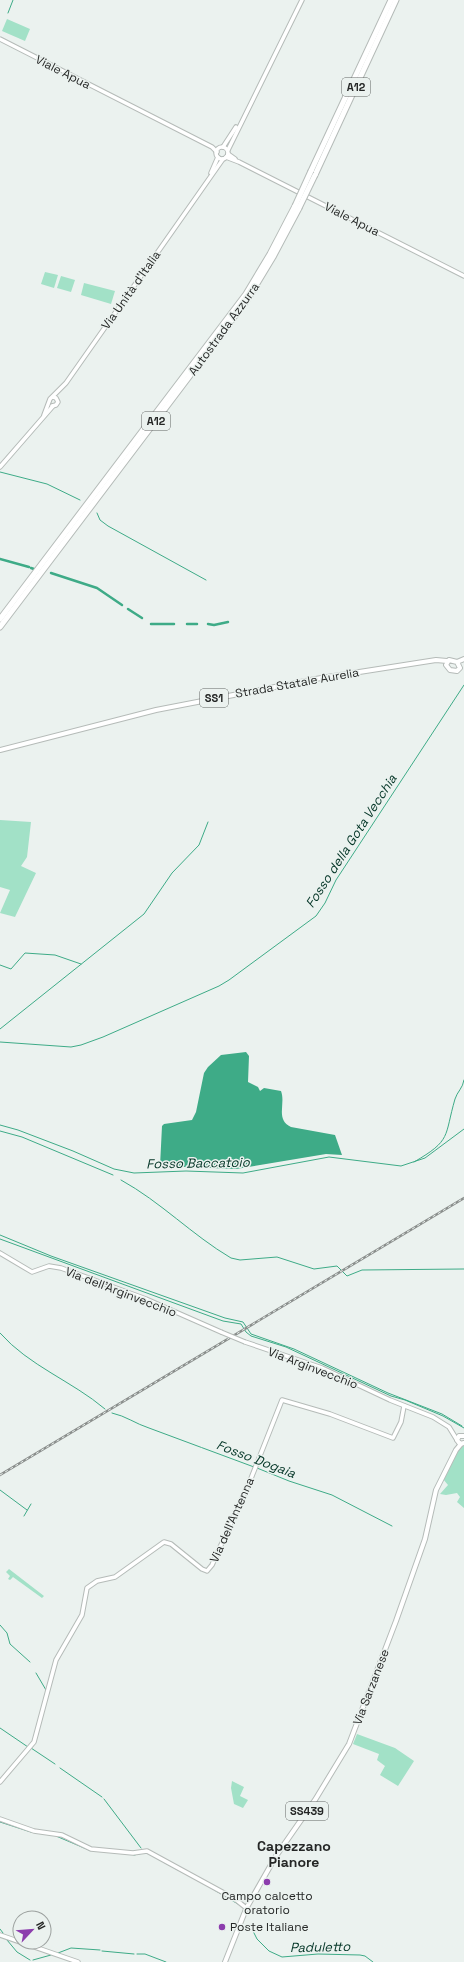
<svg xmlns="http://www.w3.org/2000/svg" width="464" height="1962" font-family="'Space Grotesk',sans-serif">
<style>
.green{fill:#a2e1c7}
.water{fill:#3eab87}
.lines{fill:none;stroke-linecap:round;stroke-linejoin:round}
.stream{stroke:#3eab87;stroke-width:1}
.canal{stroke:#3eab87;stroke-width:2.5}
.tertiary-casing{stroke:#b5bbb8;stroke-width:5.5}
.secondary-casing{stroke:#b5bbb8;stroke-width:5.5}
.primary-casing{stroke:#b5bbb8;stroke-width:6}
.motorway-casing{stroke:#b5bbb8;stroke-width:7}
.tertiary{stroke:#fff;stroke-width:3.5}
.secondary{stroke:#fff;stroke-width:3.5}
.primary{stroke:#fff;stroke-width:4}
.motorway{stroke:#fff;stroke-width:5}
.rail-casing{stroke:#8a8e8c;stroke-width:2.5}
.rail{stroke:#ebf2ef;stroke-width:1;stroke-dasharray:3;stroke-linecap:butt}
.secondary-bridge-casing{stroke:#b5bbb8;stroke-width:5.5;stroke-linecap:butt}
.motorway-bridge-casing{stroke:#b5bbb8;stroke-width:7;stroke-linecap:butt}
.secondary-bridge{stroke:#fff;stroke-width:3.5}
.motorway-bridge{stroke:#fff;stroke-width:5}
.poi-dot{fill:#8c3dad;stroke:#ebf2ef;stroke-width:1.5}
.labels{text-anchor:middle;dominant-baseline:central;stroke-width:3;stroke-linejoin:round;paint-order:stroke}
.shield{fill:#ebf2ef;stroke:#606462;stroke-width:1}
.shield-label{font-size:11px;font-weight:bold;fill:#252726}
.street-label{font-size:12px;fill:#252726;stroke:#ebf2ef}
.poi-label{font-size:12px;fill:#252726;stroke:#ebf2ef}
.water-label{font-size:13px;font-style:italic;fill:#033526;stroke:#ebf2ef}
.quarter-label{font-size:14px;font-weight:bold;fill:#252726;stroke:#ebf2ef}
</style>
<rect width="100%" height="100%" fill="#ebf2ef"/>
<g class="green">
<path d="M7 19 30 29 25 41 2 31Z"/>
<path d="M45 272 58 275 54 288 41 284Z"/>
<path d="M61 276 75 280 71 292 57 288Z"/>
<path d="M84 283 115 291 111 304 81 295Z"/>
<path d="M0 820 31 822 27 857 21 866 36 873 15 917 0 913 10 890 0 887Z"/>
<path d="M464 1445V1508L457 1502 460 1497 457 1493 446 1495 440 1494 448 1485 443 1479 456 1452Z"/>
<path d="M9 1569 44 1596 42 1598 13 1577 10 1580 8 1579 10 1576 6 1572Z"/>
<path d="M357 1734 395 1748 414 1761 398 1786 380 1775 385 1766 377 1760 379 1754 353 1744Z"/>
<path d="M232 1781 244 1787 240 1796 248 1800 243 1808 234 1804 231 1788Z"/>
</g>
<path class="water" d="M246 1052 249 1056 248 1082 258 1087 260 1091 264 1088 281 1091C286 1104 275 1119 291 1127L335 1135 342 1155 326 1154 236 1169 160 1166 162 1126 164 1124 192 1120 196 1112 204 1073 208 1067 221 1055Z"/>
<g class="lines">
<g class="stream">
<path d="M8 13 13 0"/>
<path d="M0 472 47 484 80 500"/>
<path d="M97 513 100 520 108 526 206 580"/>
<path d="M0 965 11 969 25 953 55 955 81 964"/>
<path d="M0 1029 144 914 172 873 199 845 208 822"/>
<path d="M0 1042 71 1047 81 1045 103 1037 219 986 229 980 316 916 325 903 336 880 464 685"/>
<path d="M0 1125 18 1130 73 1151 114 1169 134 1173 186 1171 243 1173 329 1157 401 1166 425 1158 464 1129"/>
<path d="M0 1131 22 1137 113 1175"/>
<path d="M414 1162C452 1140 444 1137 455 1099 457 1092 463 1088 464 1080"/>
<path d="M121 1180C161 1202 192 1235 231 1258L240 1260 277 1257 314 1269 337 1266 347 1276 362 1270 464 1269"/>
<path d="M0 1235 51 1256 225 1318 243 1322 251 1334 294 1349 388 1393 442 1414 462 1426"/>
<path d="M0 1239 223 1321 241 1324 246 1332 251 1336 286 1347 391 1396 405 1400 443 1416 464 1428"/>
<path d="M0 1333C29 1366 72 1381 105 1409"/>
<path d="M112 1413C126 1416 136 1424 149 1428 184 1441 219 1454 254 1467"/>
<path d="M257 1468 289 1481 332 1495 392 1526"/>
<path d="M0 1490 27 1510"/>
<path d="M24 1516 31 1504"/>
<path d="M0 1625 7 1633 10 1644 30 1662"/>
<path d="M36 1673 46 1690"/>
<path d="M0 1728 28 1747"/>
<path d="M31 1748 55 1764"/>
<path d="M60 1768 102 1797"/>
<path d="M104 1799 141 1848"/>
<path d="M0 1822 31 1832"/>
<path d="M56 1836 89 1850"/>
<path d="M134 1855 143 1853"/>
<path d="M158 1859 178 1870"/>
<path d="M211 1888 238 1904"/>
<path d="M0 1929 3 1933"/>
<path d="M253 1931 257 1939 269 1951 282 1957 318 1954 360 1955 365 1956 373 1962"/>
<path d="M7 1940 17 1952 30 1960"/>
<path d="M102 1951 134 1954"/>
<path d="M58 1953 71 1948 100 1950"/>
<path d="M137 1954H145L166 1962"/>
<path d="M33 1960 51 1955"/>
</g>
<g class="canal">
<path d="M0 559 29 567"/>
<path d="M31 568 34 569"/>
<path d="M51 573 97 588 122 605"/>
<path d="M128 609 142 618"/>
<path d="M151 624H174"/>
<path d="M187 624H197"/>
<path d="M208 624 214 625 228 622"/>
</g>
<g class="tertiary-casing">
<g id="tertiary">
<path d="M0 39 212 147 217 152"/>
<path d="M228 154 235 159"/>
<path d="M226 157 239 162 464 276"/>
<path d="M0 1782 34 1742 56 1660 82 1615 87 1588 97 1581 115 1577 164 1542 171 1544 202 1569 207 1571 212 1565 250 1481 282 1400 330 1414 393 1438 401 1422 404 1406"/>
<path d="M0 1819 34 1831 62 1835 91 1849 133 1853 147 1851 235 1899 245 1907"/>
</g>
</g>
<g class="secondary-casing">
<g id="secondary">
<circle cx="222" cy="153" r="6"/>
<path d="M223 147 236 127"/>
<path d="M228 150 302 0"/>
<path d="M211 173 218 157"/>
<path d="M52 406 56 405 58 402 56 398 53 397"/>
<path d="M44 415 50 399 66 383 223 159"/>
<path d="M0 467 53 406"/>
<path d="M0 1253 32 1272 49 1266 61 1268 146 1299 221 1332"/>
<path d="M245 1342 322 1368 390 1400 433 1417 449 1427 457 1440"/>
<path d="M0 1935 78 1962"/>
</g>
</g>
<g class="primary-casing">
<g id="primary">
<path d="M457 662 460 668 457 671 450 670 446 665 449 660 457 662 464 659"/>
<path d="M0 750 156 710 321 678 436 660 447 661"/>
<path d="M464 1436H459L457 1440 460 1444 464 1443"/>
<path d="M247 1907 276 1856 315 1800 349 1744 396 1621 425 1539 436 1490 456 1450 461 1444"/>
<path d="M225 1962 246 1909"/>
</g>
</g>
<g class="motorway-casing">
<g id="motorway">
<path d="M311 171 391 0"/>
<path d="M315 175 396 0"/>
<path d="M0 619 246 294 270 254 295 206"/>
<path d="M0 627 247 300 273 257 299 208"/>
</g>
</g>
<use href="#tertiary" class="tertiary"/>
<use href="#secondary" class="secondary"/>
<use href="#primary" class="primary"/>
<use href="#motorway" class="motorway"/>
<g class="rail-casing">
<path id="rail" d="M0 1475 464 1198"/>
</g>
<use href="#rail" class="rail"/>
<g class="secondary-bridge-casing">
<path id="secondary-bridge" d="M221 1332 245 1342"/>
</g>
<g class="motorway-bridge-casing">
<g id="motorway-bridge">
<path d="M295 206 311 171"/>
<path d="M299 208 315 175"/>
</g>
</g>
<use href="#secondary-bridge" class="secondary-bridge"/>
<use href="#motorway-bridge" class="motorway-bridge"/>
</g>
<g class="poi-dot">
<circle cx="267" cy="1882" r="4"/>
<circle cx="222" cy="1927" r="4"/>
</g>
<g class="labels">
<g class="shield">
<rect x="342" y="78" width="28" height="18" rx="3"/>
<rect x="142" y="412" width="28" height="18" rx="3"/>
<rect x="200" y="689" width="28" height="18" rx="3"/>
<rect x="286" y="1802" width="42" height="18" rx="3"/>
</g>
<g class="shield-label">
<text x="356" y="87">A12</text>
<text x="156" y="421">A12</text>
<text x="214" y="698">SS1</text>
<text x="307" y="1811">SS439</text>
</g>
<g class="street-label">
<text transform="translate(63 72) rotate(27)">Viale Apua</text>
<text transform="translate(352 219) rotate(27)">Viale Apua</text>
<text transform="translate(131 290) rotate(-55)">Via Unità d'Italia</text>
<text transform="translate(224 329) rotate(-54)">Autostrada Azzurra</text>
<text transform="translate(297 683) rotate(-10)">Strada Statale Aurelia</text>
<text transform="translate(121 1292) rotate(21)">Via dell'Arginvecchio</text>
<text transform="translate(313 1368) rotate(21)">Via Arginvecchio</text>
<text transform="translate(232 1520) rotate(-66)">Via dell'Antenna</text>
<text transform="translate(371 1687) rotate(-69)">Via Sarzanese</text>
</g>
<g class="poi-label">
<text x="267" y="1896">Campo calcetto<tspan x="267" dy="14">oratorio</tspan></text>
<text x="230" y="1927" text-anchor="start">Poste Italiane</text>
</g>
<g class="water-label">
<text transform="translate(351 841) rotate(-57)">Fosso della Gota Vecchia</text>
<text transform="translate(198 1163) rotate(-1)">Fosso Baccatoio</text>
<text transform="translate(256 1459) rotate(21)">Fosso Dogaia</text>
<text transform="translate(320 1947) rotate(-1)">Paduletto</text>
</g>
<g class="quarter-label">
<text x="294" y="1846">Capezzano<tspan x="294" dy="16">Pianore</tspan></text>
</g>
</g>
<g transform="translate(32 1930) rotate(64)"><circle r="19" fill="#ebf2ef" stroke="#9ca19f"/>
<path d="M0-3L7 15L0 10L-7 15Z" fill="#8c3dad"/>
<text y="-6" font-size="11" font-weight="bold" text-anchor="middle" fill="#252726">N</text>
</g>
</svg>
